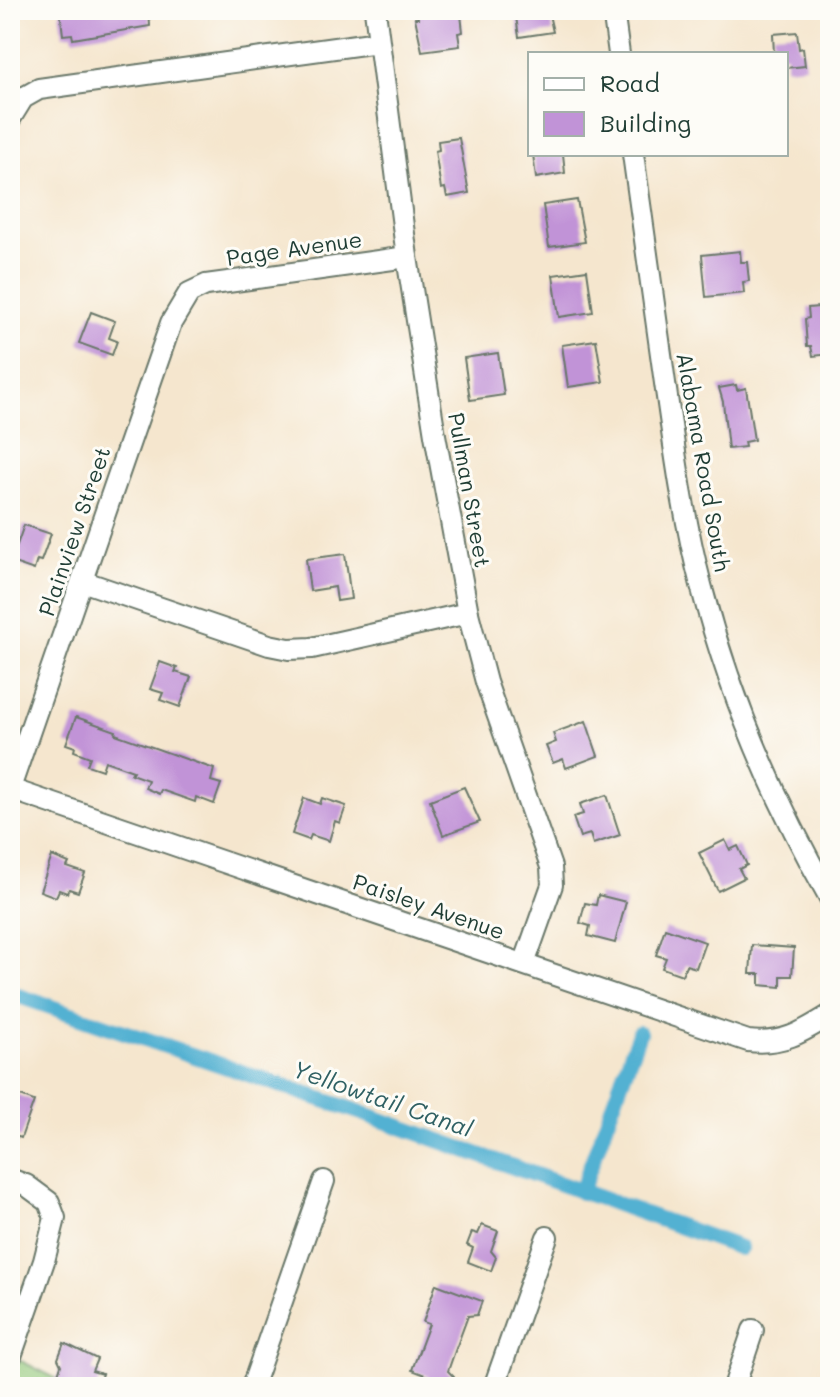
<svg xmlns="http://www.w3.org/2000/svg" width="840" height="1397" font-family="Mali,sans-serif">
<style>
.green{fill:#92c779;stroke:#588256;stroke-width:2}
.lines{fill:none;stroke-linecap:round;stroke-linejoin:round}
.canal{stroke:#53b1d2;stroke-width:16}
.building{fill:#c193d7}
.minor-casing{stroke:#6a786a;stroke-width:24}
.minor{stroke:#fff;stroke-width:20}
.labels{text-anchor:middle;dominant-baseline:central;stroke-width:6;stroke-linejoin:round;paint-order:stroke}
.street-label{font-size:22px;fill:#1f3d34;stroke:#fdfcf7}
.water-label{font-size:24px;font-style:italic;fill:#2f6063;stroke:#fdfcf7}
</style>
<rect width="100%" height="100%" fill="#fdfcf7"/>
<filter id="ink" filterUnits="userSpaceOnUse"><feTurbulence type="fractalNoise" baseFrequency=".0125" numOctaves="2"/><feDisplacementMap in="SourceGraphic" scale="16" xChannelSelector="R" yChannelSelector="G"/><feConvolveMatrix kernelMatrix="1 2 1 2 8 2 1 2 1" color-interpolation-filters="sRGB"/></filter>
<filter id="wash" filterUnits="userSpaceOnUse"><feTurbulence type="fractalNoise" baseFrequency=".006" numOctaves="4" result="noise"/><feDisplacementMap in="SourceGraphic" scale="32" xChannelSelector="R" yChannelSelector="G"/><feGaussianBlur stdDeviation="1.8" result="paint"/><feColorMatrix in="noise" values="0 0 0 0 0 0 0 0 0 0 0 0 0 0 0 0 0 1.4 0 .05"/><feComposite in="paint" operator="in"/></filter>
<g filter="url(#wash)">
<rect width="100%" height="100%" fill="#f5e6ce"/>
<path class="green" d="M17 1359 73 1387H10V1378Z"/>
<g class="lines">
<g class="canal">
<path d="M10 993 362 1113 740 1248"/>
<path d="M581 1192 639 1033"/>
</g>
</g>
<g id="blocks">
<g class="building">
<path d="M60 10H149L150 26 73 39 72 34 63 35Z"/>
<path d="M417 10H455L456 16 461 15 463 32 458 33 460 46 422 51 415 18H418Z"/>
<path d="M515 10H548L553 32 519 37Z"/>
<path d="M797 32 799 49 803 48 805 66 786 68V54H774L773 34Z"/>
<path d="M459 138 469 193 447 197 445 188 441 189 435 151 439 150 438 141Z"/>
<path d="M533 154H563L565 173 536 178Z"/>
<path d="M577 200 585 242 549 247 543 205Z"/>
<path d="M740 251 741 262H747L749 281 743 282 744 293 706 297 702 255Z"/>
<path d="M587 270 593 312 559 317 553 275Z"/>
<path d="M830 306V354L813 356 811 346H807L805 319 809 318 808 308Z"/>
<path d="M91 312 115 321 109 338 117 341 112 355 79 343Z"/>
<path d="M596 340 603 382 568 387 562 345Z"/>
<path d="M498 353 504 395 470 400 464 358Z"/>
<path d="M736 385 737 390 746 388 754 440 744 442 745 447 728 449 723 402 719 388Z"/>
<path d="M24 525 51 534 41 561 37 560 34 570 11 562Z"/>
<path d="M345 554 351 599 337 601 335 587 310 591 306 559Z"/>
<path d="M160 662 177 668 175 672 191 677 180 707 160 700 163 693 150 689Z"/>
<path d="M76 717 116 731 115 734 214 769 211 781 221 784 214 804 196 797 195 802 161 790 159 794 145 788 148 780 131 774 133 771 105 761 102 770 87 765 90 757 74 751 75 747 66 744Z"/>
<path d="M586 721 598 756 566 768 563 759 553 763 546 746 556 742 553 733Z"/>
<path d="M464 787 480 822 443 835 430 800Z"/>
<path d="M607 795 620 835 593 844 590 834 580 837 573 817 583 814 580 804Z"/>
<path d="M304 798 320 804 322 798 346 806 340 823 335 821 329 841 311 835 309 840 292 834Z"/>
<path d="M725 840 730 850 738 846 747 865 739 869 744 878 718 891 699 853Z"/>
<path d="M52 856 69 863 67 867 85 873 78 892 69 889 67 893 59 890 56 897 40 891Z"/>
<path d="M598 895 626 902 615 943 588 936 590 926 580 923 585 903 596 905Z"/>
<path d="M665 928 705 942 696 968 686 965 682 975 662 968 666 958 656 955Z"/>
<path d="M752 945 794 948 792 976H781V987L760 985V974H750Z"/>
<path d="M10 1092 34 1101 21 1138 10 1134Z"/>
<path d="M482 1225 498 1231 491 1251 496 1257 491 1271 468 1262 473 1248 467 1245 472 1232 478 1234Z"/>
<path d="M436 1284 482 1301 477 1315 468 1316 455 1351 448 1371 454 1377 451 1387H438L426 1383 428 1376 412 1370 429 1324 423 1322Z"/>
<path d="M64 1343 97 1359 92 1371 102 1374 97 1387H54L61 1365 58 1359Z"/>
</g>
</g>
</g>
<g filter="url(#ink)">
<use href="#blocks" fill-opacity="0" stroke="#6a786a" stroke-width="2"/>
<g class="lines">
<g class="minor-casing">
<g id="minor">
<path d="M375 10 407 257 435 435 468 613 486 682 551 867 552 885 524 964"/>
<path d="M613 10 619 54"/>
<path d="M10 119 23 98 39 89 378 42"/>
<path d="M633 154C643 228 654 302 664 376 674 446 683 516 701 585 729 694 774 800 830 898"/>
<path d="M82 581 269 645 289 649 312 648 468 613"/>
<path d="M10 788 171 323 189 293 206 285 407 257"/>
<path d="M10 789 748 1041C782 1045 801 1033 830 1015"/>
<path d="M10 1179 26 1185 49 1202 55 1218 44 1261 10 1359"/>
<path d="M252 1387 324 1181"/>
<path d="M494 1387 547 1237"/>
<path d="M734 1387 753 1330"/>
</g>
</g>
<use href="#minor" class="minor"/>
</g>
</g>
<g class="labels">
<g class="street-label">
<text transform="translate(294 248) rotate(-8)">Page Avenue</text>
<text transform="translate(704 462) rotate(80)">Alabama Road South</text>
<text transform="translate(470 490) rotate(80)">Pullman Street</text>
<text transform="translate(74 531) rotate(-71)">Plainview Street</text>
<text transform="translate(429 906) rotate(19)">Paisley Avenue</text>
</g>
<g class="water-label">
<text transform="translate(383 1098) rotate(19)">Yellowtail Canal</text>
</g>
</g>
<rect width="840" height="1397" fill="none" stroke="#fdfcf7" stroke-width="40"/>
<rect x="528" y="52" width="260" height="104" fill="#fdfcf7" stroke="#a4b0a9" stroke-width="2"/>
<rect x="544" y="78" width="40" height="12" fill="#ffffff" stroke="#a4b0a9" stroke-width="2"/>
<text x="600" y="92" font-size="24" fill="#1f3d34">Road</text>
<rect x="544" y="112" width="40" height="24" fill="#c193d7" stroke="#a4b0a9" stroke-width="2"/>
<text x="600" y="132" font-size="24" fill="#1f3d34">Building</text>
</svg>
